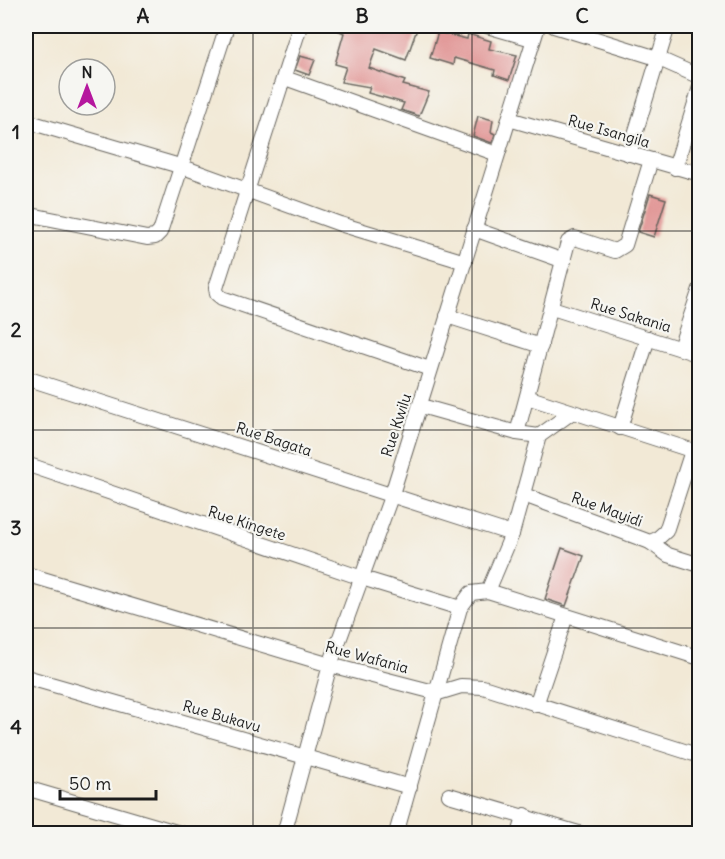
<svg xmlns="http://www.w3.org/2000/svg" width="725" height="859" font-family="Delius,sans-serif">
<style>
.building{fill:#df8b8b}
.lines{fill:none;stroke-linecap:round;stroke-linejoin:round}
.minor-casing{stroke:#67645d;stroke-width:16}
.minor{stroke:#fff;stroke-width:14}
.grid{fill:none;stroke:#1c1c1c;stroke-width:1.5;stroke-opacity:0.55}
.labels{text-anchor:middle;dominant-baseline:central;stroke-width:4.5;stroke-linejoin:round;paint-order:stroke}
.street-label{font-size:15px;fill:#1c1c1c;stroke:#f6f6f2}
.neatline{fill:none;stroke:#1c1c1c;stroke-width:2}
.grid-label{font-size:20px;text-anchor:middle;font-weight:bold;fill:#1c1c1c}
</style>
<rect width="100%" height="100%" fill="#f6f6f2"/>
<filter id="ink" filterUnits="userSpaceOnUse"><feTurbulence type="fractalNoise" baseFrequency=".0167" numOctaves="2"/><feDisplacementMap in="SourceGraphic" scale="12" xChannelSelector="R" yChannelSelector="G"/><feConvolveMatrix kernelMatrix="1 2 1 2 8 2 1 2 1" color-interpolation-filters="sRGB"/></filter>
<filter id="wash" filterUnits="userSpaceOnUse"><feTurbulence type="fractalNoise" baseFrequency=".008" numOctaves="4" result="noise"/><feDisplacementMap in="SourceGraphic" scale="24" xChannelSelector="R" yChannelSelector="G"/><feGaussianBlur stdDeviation="1.35" result="paint"/><feColorMatrix in="noise" values="0 0 0 0 0 0 0 0 0 0 0 0 0 0 0 0 0 1.4 0 .05"/><feComposite in="paint" operator="in"/></filter>
<g filter="url(#wash)">
<rect width="100%" height="100%" fill="#f2e9d6"/>
<g id="blocks">
<g class="building">
<path d="M329 26H407L417 29 406 60 376 49 369 68 405 81 403 85 429 92 419 116 401 110 404 103 368 93 370 87 341 82 346 67 335 64 344 33Z"/>
<path d="M438 32 467 39 468 34 491 41 489 49 517 55 509 80 494 75 495 70 454 58 453 65 430 58Z"/>
<path d="M300 56 315 60 309 75 295 70Z"/>
<path d="M478 116 493 120 491 132 495 134 492 143 473 136Z"/>
<path d="M650 194 666 199 654 237 638 232Z"/>
<path d="M562 548 584 556 566 606 545 599Z"/>
</g>
</g>
</g>
<g filter="url(#ink)">
<use href="#blocks" fill-opacity="0" stroke="#67645d" stroke-width="1.5"/>
<g class="lines">
<g class="minor-casing">
<g id="minor">
<path d="M300 26 216 288 217 294 222 298 430 369"/>
<path d="M487 26 532 39"/>
<path d="M554 26 657 58 700 77"/>
<path d="M285 78 497 154"/>
<path d="M509 119 700 174"/>
<path d="M26 121 183 167 340 224 465 262"/>
<path d="M629 154 668 26"/>
<path d="M675 168 700 87"/>
<path d="M26 214 147 238 155 237 160 232 227 26"/>
<path d="M474 229 564 261"/>
<path d="M552 308 700 355"/>
<path d="M447 316 541 346"/>
<path d="M680 348 700 289"/>
<path d="M26 378 512 534"/>
<path d="M527 397 700 453"/>
<path d="M421 406 517 433 539 436"/>
<path d="M620 428 648 338"/>
<path d="M517 433 568 242 575 238 615 251 625 245 651 160"/>
<path d="M26 464 362 578 460 608"/>
<path d="M524 495 650 542 657 539 666 531 692 451"/>
<path d="M650 542 668 555 700 565"/>
<path d="M26 574 330 665 438 693 461 686 483 687 700 756"/>
<path d="M488 591 700 658"/>
<path d="M26 677 410 787"/>
<path d="M536 705 566 616"/>
<path d="M26 788 183 834"/>
<path d="M449 795 582 834"/>
<path d="M284 834 330 665 392 494 538 26"/>
<path d="M396 834 460 608 471 593 488 591 512 534 539 436 571 413"/>
<path d="M519 834 525 815"/>
</g>
</g>
<use href="#minor" class="minor"/>
</g>
</g>
<path class="grid" d="M253 26V834M472 26V834M26 231H700M26 430H700M26 628H700"/>
<g class="labels">
<g class="street-label">
<text transform="translate(609 131) rotate(16)">Rue Isangila</text>
<text transform="translate(631 315) rotate(17)">Rue Sakania</text>
<text transform="translate(396 425) rotate(-72)">Rue Kwilu</text>
<text transform="translate(274 439) rotate(18)">Rue Bagata</text>
<text transform="translate(607 509) rotate(20)">Rue Mayidi</text>
<text transform="translate(247 523) rotate(18)">Rue Kingete</text>
<text transform="translate(367 657) rotate(15)">Rue Wafania</text>
<text transform="translate(222 716) rotate(16)">Rue Bukavu</text>
</g>
</g>
<rect width="725" height="859" fill="none" stroke="#f6f6f2" stroke-width="66"/>
<g transform="translate(87 87)"><circle r="28" fill="#f6f6f2" stroke="#9f9f9c" stroke-width="1.5"/>
<path d="M0-4.5L10 22L0 15L-10 22Z" fill="#b5179e"/>
<text y="-9" font-size="16" font-weight="bold" text-anchor="middle" fill="#1c1c1c">N</text>
</g>
<path d="M60 790v9h96v-9" fill="none" stroke="#1c1c1c" stroke-width="3"/>
<text x="69" y="790" font-size="18" fill="#1c1c1c" stroke="#f6f6f2" stroke-width="4.5" paint-order="stroke">50 m</text>
<rect x="33" y="33" width="659" height="793" class="neatline"/>
<g class="grid-label">
<text x="143" y="23">A</text>
<text x="362" y="23">B</text>
<text x="582" y="23">C</text>
<text x="16" y="139">1</text>
<text x="16" y="337">2</text>
<text x="16" y="535">3</text>
<text x="16" y="734">4</text>
</g>
</svg>
